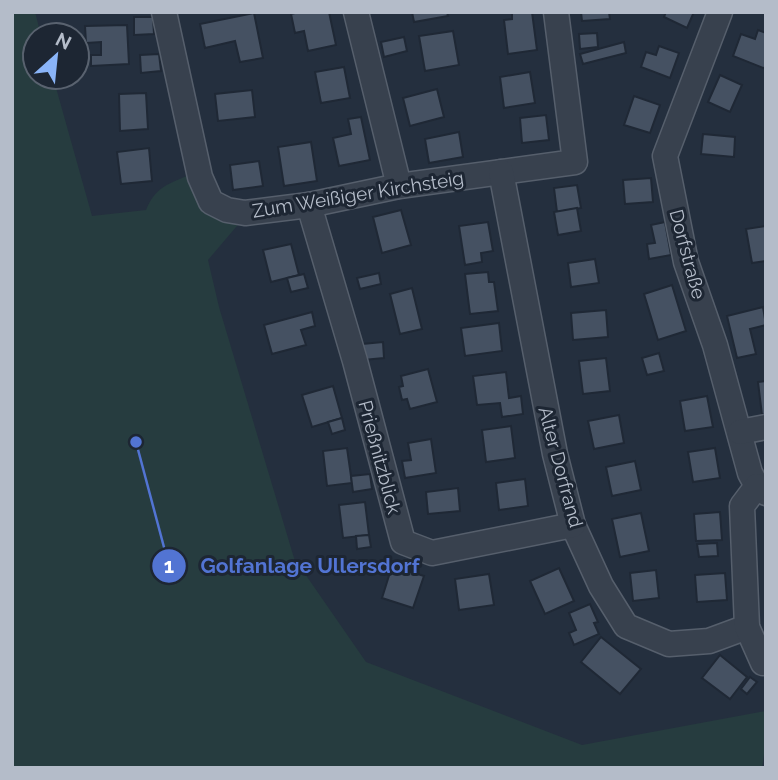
<svg xmlns="http://www.w3.org/2000/svg" width="778" height="780" font-family="Raleway,sans-serif">
<style>
.green{fill:#263c3f}
.building{fill:#455162;stroke:#1f2835;stroke-width:2}
.lines{fill:none;stroke-linecap:round;stroke-linejoin:round}
.minor-casing{stroke:#565f6c;stroke-width:27}
.minor{stroke:#38414e;stroke-width:24}
.labels{text-anchor:middle;dominant-baseline:central;stroke-width:6;stroke-linejoin:round;paint-order:stroke}
.street-label{font-size:19px;fill:#b4bcc9;stroke:#1d2633}
.leader{fill:none;stroke:#5274d3;stroke-width:2.5}
.callout-dot{fill:#5274d3;stroke:#1d2633;stroke-width:2.5}
.mark-label{font-size:21px;text-anchor:middle;font-weight:bold;fill:#fff}
.callout-label{font-size:21px;text-anchor:middle;font-weight:bold;fill:#5274d3;stroke:#1d2633;stroke-width:6;stroke-linejoin:round;paint-order:stroke}
</style>
<rect width="100%" height="100%" fill="#242f3e"/>
<path class="green" d="M12 12H35L41 35H35V77H53L92 216 146 210C156 187 166 185 189 175L193 193 215 211 242 220 208 260 219 307 294 558 366 662 582 745 766 711V741L762 768H12Z"/>
<g class="building">
<path d="M299 12H329L336 45 308 51 304 31 295 33 291 14Z"/>
<path d="M412 12H447L448 16 414 22Z"/>
<path d="M512 12H532L537 50 508 54 504 20 512 19Z"/>
<path d="M581 12H609L610 19 582 21Z"/>
<path d="M666 12H694L687 28 664 17Z"/>
<path d="M254 13 263 58 240 62 235 41 205 48 200 24Z"/>
<path d="M134 17H153L154 34 134 35Z"/>
<path d="M127 25 129 64 91 66V55H101V42L86 43 85 26Z"/>
<path d="M758 30 766 33V69L733 56 741 34 755 39Z"/>
<path d="M453 31 459 65 425 71 419 36Z"/>
<path d="M597 33 598 47 580 49 579 34Z"/>
<path d="M404 37 407 51 384 57 381 42Z"/>
<path d="M624 42 626 53 583 64 580 54Z"/>
<path d="M659 46 679 53 670 78 641 67 646 52 656 55Z"/>
<path d="M159 54 161 71 141 73 140 55Z"/>
<path d="M344 67 350 98 321 103 315 72Z"/>
<path d="M530 72 535 103 504 108 500 77Z"/>
<path d="M720 75 742 85 730 112 708 102Z"/>
<path d="M437 89 444 117 410 126 403 98Z"/>
<path d="M252 90 255 117 218 121 215 94Z"/>
<path d="M146 93 148 129 120 131 119 94Z"/>
<path d="M634 96 660 105 650 133 624 125Z"/>
<path d="M546 115 549 140 522 143 520 118Z"/>
<path d="M361 117 370 160 339 166 333 138 351 134 348 119Z"/>
<path d="M459 132 463 157 429 163 425 139Z"/>
<path d="M703 134 735 137 734 157 701 154Z"/>
<path d="M311 142 317 181 284 186 278 147Z"/>
<path d="M149 148 152 181 121 184 117 152Z"/>
<path d="M259 161 263 186 233 190 230 165Z"/>
<path d="M651 178 653 202 625 204 623 180Z"/>
<path d="M577 185 581 208 557 212 554 188Z"/>
<path d="M577 208 581 231 558 235 554 212Z"/>
<path d="M401 210 411 245 382 253 373 217Z"/>
<path d="M488 222 493 251 481 253 482 262 465 265 459 226Z"/>
<path d="M665 222 671 255 649 259 647 244 655 243 651 225Z"/>
<path d="M766 226V261L752 263 746 229Z"/>
<path d="M291 244 299 275 271 282 263 250Z"/>
<path d="M595 259 599 283 571 287 568 263Z"/>
<path d="M488 272 489 282H494L498 311 470 314 465 274Z"/>
<path d="M379 273 381 284 360 289 357 278Z"/>
<path d="M304 274 308 288 291 292 287 278Z"/>
<path d="M672 285 686 331 658 340 644 294Z"/>
<path d="M412 288 422 329 400 334 390 294Z"/>
<path d="M763 307 766 325 750 329 756 354 737 358 727 316Z"/>
<path d="M606 310 608 337 573 340 571 313Z"/>
<path d="M312 312 315 326 301 330 306 345 272 354 264 325Z"/>
<path d="M499 323 502 351 465 356 461 328Z"/>
<path d="M383 342 384 358 363 360 362 344Z"/>
<path d="M659 353 664 371 647 375 642 358Z"/>
<path d="M606 358 610 391 583 394 579 361Z"/>
<path d="M428 369 437 402 410 409 407 399 402 400 399 387 403 386 401 376Z"/>
<path d="M506 372 509 398 521 396 523 414 502 417 500 403 477 405 473 376Z"/>
<path d="M766 381V414L762 415 758 382Z"/>
<path d="M333 386 342 418 312 427 302 395Z"/>
<path d="M707 396 713 427 685 431 680 401Z"/>
<path d="M619 415 624 443 594 449 588 421Z"/>
<path d="M342 418 345 430 332 434 328 422Z"/>
<path d="M511 426 515 458 486 462 482 430Z"/>
<path d="M431 439 436 473 405 478 402 461 411 460 408 443Z"/>
<path d="M347 448 352 483 327 486 323 451Z"/>
<path d="M715 448 720 478 693 482 688 452Z"/>
<path d="M635 461 641 490 612 496 606 467Z"/>
<path d="M370 474 372 489 353 492 351 476Z"/>
<path d="M525 479 528 506 499 510 496 483Z"/>
<path d="M458 488 460 511 428 514 426 492Z"/>
<path d="M365 502 369 535 343 538 339 505Z"/>
<path d="M720 512 722 540 696 541 694 514Z"/>
<path d="M641 513 649 551 620 557 612 519Z"/>
<path d="M369 535 371 547 357 549 356 536Z"/>
<path d="M717 543 718 556 699 557 697 544Z"/>
<path d="M392 566 424 576 413 608 382 598Z"/>
<path d="M559 568 574 601 545 614 530 581Z"/>
<path d="M656 570 659 598 633 601 630 573Z"/>
<path d="M725 573 727 600 697 602 695 575Z"/>
<path d="M489 574 494 605 459 610 455 579Z"/>
<path d="M590 604 598 622 594 623 599 634 574 645 569 633 576 630 569 613Z"/>
<path d="M601 637 641 669 620 694 581 662Z"/>
<path d="M720 655 747 677 730 699 702 678Z"/>
<path d="M750 677 757 682 747 694 741 689Z"/>
</g>
<g class="lines">
<g class="minor-casing">
<g id="minor">
<path d="M164 12 200 177 211 202 227 210 245 213 309 205 399 186 575 162 556 12"/>
<path d="M356 12 399 186"/>
<path d="M720 12 665 156 686 262 715 345 750 473 757 486 766 493"/>
<path d="M501 172 555 454 573 525 601 586 626 626 669 644 709 641 747 627"/>
<path d="M309 205 355 361 403 542 432 553 573 525"/>
<path d="M740 432 766 427"/>
<path d="M757 486 742 506 747 627 763 663"/>
</g>
</g>
<use href="#minor" class="minor"/>
</g>
<g class="labels">
<g class="street-label">
<text transform="translate(358 194) rotate(-9)">Zum Weißiger Kirchsteig</text>
<text transform="translate(688 254) rotate(75)">Dorfstraße</text>
<text transform="translate(380 457) rotate(75)">Prießnitzblick</text>
<text transform="translate(561 467) rotate(75)">Alter Dorfrand</text>
</g>
</g>
<path class="leader" d="M136 442L169 566"/>
<g class="callout-dot">
<circle cx="136" cy="442" r="7"/>
<circle cx="169" cy="566" r="18"/>
</g>
<g class="mark-label">
<text x="169" y="573">1</text>
</g>
<g class="callout-label">
<text x="310" y="573">Golfanlage Ullersdorf</text>
</g>
<rect width="778" height="780" fill="none" stroke="#b4bcc9" stroke-width="28"/>
<g transform="translate(56 56) rotate(27)"><circle r="33" fill="#1d2633" stroke="#59626f" stroke-width="2"/>
<path d="M0-5L12 26L0 18L-12 26Z" fill="#8ab4f8"/>
<text y="-10" font-size="19" font-weight="bold" text-anchor="middle" fill="#b4bcc9">N</text>
</g>
</svg>
